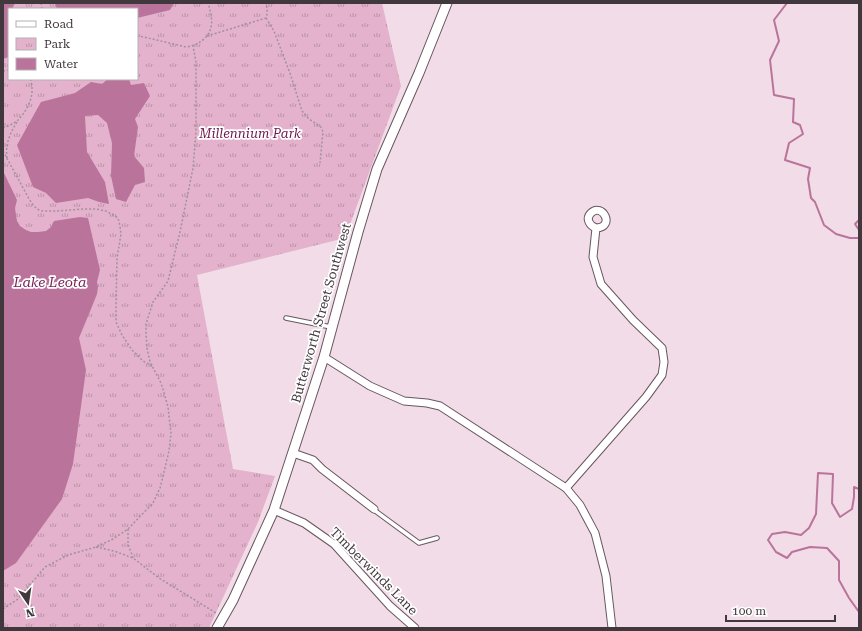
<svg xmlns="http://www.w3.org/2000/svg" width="862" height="631" font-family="'Roboto Serif',serif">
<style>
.park{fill:url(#park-tufts);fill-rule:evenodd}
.water{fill:#ba749c}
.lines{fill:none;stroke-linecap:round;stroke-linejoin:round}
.stream{stroke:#ba749c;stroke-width:2}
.service-casing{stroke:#68565f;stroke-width:5.5}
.minor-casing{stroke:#68565f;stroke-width:9}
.tertiary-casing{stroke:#68565f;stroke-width:11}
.path{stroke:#a1929a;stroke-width:1.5;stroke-dasharray:2 2;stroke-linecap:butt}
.service{stroke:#fff;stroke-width:3.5}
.minor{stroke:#fff;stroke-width:7}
.tertiary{stroke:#fff;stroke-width:9}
.labels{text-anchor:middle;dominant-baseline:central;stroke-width:3.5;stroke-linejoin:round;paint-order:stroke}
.park-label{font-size:13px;font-style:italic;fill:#6c164f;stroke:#fff}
.street-label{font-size:13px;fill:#41383d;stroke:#fff}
.water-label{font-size:14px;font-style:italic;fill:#79235a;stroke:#fff}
</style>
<defs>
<pattern id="park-tufts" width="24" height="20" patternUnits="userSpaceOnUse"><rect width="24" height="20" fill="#e4b2cd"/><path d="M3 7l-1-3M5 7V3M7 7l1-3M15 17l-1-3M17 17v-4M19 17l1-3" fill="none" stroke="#ba92a8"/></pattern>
</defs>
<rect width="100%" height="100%" fill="#f1dce7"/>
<path class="park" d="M3 3H382L401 86 345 238 197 275 233 469 275 476 258 522 209 628H3ZM9 9H137V79H9Z"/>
<g class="water">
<path d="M3 3H15L12 9H9V57L3 59Z"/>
<path d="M55 3H174L170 10 137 18V9H57Z"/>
<path d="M108 79H129L131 85 144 83 150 96 135 119 138 127 134 156 144 168 145 182 135 185 126 202 116 199 111 176 112 143 107 123 98 115 85 116 87 152 105 182 109 204 99 202 88 198 56 203 46 193 33 187 17 145 41 102 75 93 91 82 102 84Z"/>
<path d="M3 171 17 200 15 208 16 215 17 221 20 226 26 230 31 232H38L46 231 51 227 54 221 80 217 88 218 100 270 97 282 98 287 97 294 91 309 79 338 86 370 73 464 62 499 16 563 3 571Z"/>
</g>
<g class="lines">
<g class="stream">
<path d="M787 3 774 20 779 41 770 60 774 95 794 99 793 122 800 125 803 134 789 143 785 160 810 168 808 179 811 198 815 202 824 225 836 234 850 238H859"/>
<path d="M859 220 855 224 859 230"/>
<path d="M859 489 854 487V497L852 509 840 517 832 503 833 474 818 473 816 514 809 528 801 535 785 532 772 534 768 540 776 552 787 558 792 552 810 547 827 548 839 561V580L849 598 859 612"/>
</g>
<g class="service-casing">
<g id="service">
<path d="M286 318 331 327"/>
<path d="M374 510 419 543 437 538"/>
</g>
</g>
<g class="minor-casing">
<g id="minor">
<path d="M324 357 370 386 404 401 427 403 440 406 566 488 580 505 595 533 606 576 612 628"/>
<path d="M293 453 313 460 322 469 374 509"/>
<path d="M566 488 646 397 662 375 664 362 662 348 633 320 601 284 593 257 596 228C590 226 585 219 591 213 602 202 616 227 596 228"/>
<path d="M274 510 304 523 334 544 390 606 415 628"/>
</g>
</g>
<g class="tertiary-casing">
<path id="tertiary" d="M217 628 233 600 274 510 324 357 358 232 377 169 419 73 447 3"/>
</g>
<g class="path">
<path d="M41 3 42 9"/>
<path d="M266 18 274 31 291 76 302 111 309 119 321 127 323 132 320 163"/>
<path d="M137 36 144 37 186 47C193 46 198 44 204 39 215 29 212 16 208 3"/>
<path d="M207 36 266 18C268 12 267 8 266 3"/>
<path d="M3 71 9 70"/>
<path d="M3 128C8 126 13 124 17 121 25 114 33 99 32 89 32 86 31 82 31 79"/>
<path d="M3 151 28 197 33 205 37 209 42 211H57L84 209H96L106 211 113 215 118 218 120 226 121 234 117 258 116 308V322L122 335 132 350 143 361 152 366"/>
<path d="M7 158C5 145 10 133 17 122"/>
<path d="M128 529V544L133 558"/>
<path d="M96 547 114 551 133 558 159 578 216 613"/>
<path d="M3 609 18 599 45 567 68 555 96 547 113 539 128 529 153 503 160 488 163 476 169 451 171 433 170 425 168 407 163 389 160 381 150 362 147 348 146 333V324L153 302 168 281 180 232 193 168 196 132V62L193 46"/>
</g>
<use href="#service" class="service"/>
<use href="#minor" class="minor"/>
<use href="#tertiary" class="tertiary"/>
</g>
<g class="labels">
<g class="park-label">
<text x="250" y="133">Millennium Park</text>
</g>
<g class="street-label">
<text transform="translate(321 313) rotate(-74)">Butterworth Street Southwest</text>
<text transform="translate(374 571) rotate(45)">Timberwinds Lane</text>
</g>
<g class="water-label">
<text x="50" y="282">Lake Leota</text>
</g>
</g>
<rect width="862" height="631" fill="none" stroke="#41383d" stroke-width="8"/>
<rect x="8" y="8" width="130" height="72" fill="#ffffff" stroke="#b3afb1"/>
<rect x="16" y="21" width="20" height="6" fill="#ffffff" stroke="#b3afb1"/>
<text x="44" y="28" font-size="12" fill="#41383d">Road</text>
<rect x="16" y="38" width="20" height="12" fill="url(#park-tufts)" stroke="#b3afb1"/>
<text x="44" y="48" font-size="12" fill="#41383d">Park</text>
<rect x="16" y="58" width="20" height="12" fill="#ba749c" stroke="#b3afb1"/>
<text x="44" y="68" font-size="12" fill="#41383d">Water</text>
<g transform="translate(28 603) rotate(167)" stroke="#ffffff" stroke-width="3" paint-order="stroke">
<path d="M0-3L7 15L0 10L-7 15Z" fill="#41383d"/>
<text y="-6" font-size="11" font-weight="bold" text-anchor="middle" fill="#41383d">N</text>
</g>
<path d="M726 615v6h109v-6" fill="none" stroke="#41383d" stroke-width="2"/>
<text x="732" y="615" font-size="12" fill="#41383d" stroke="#ffffff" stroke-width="3" paint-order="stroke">100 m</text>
</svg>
